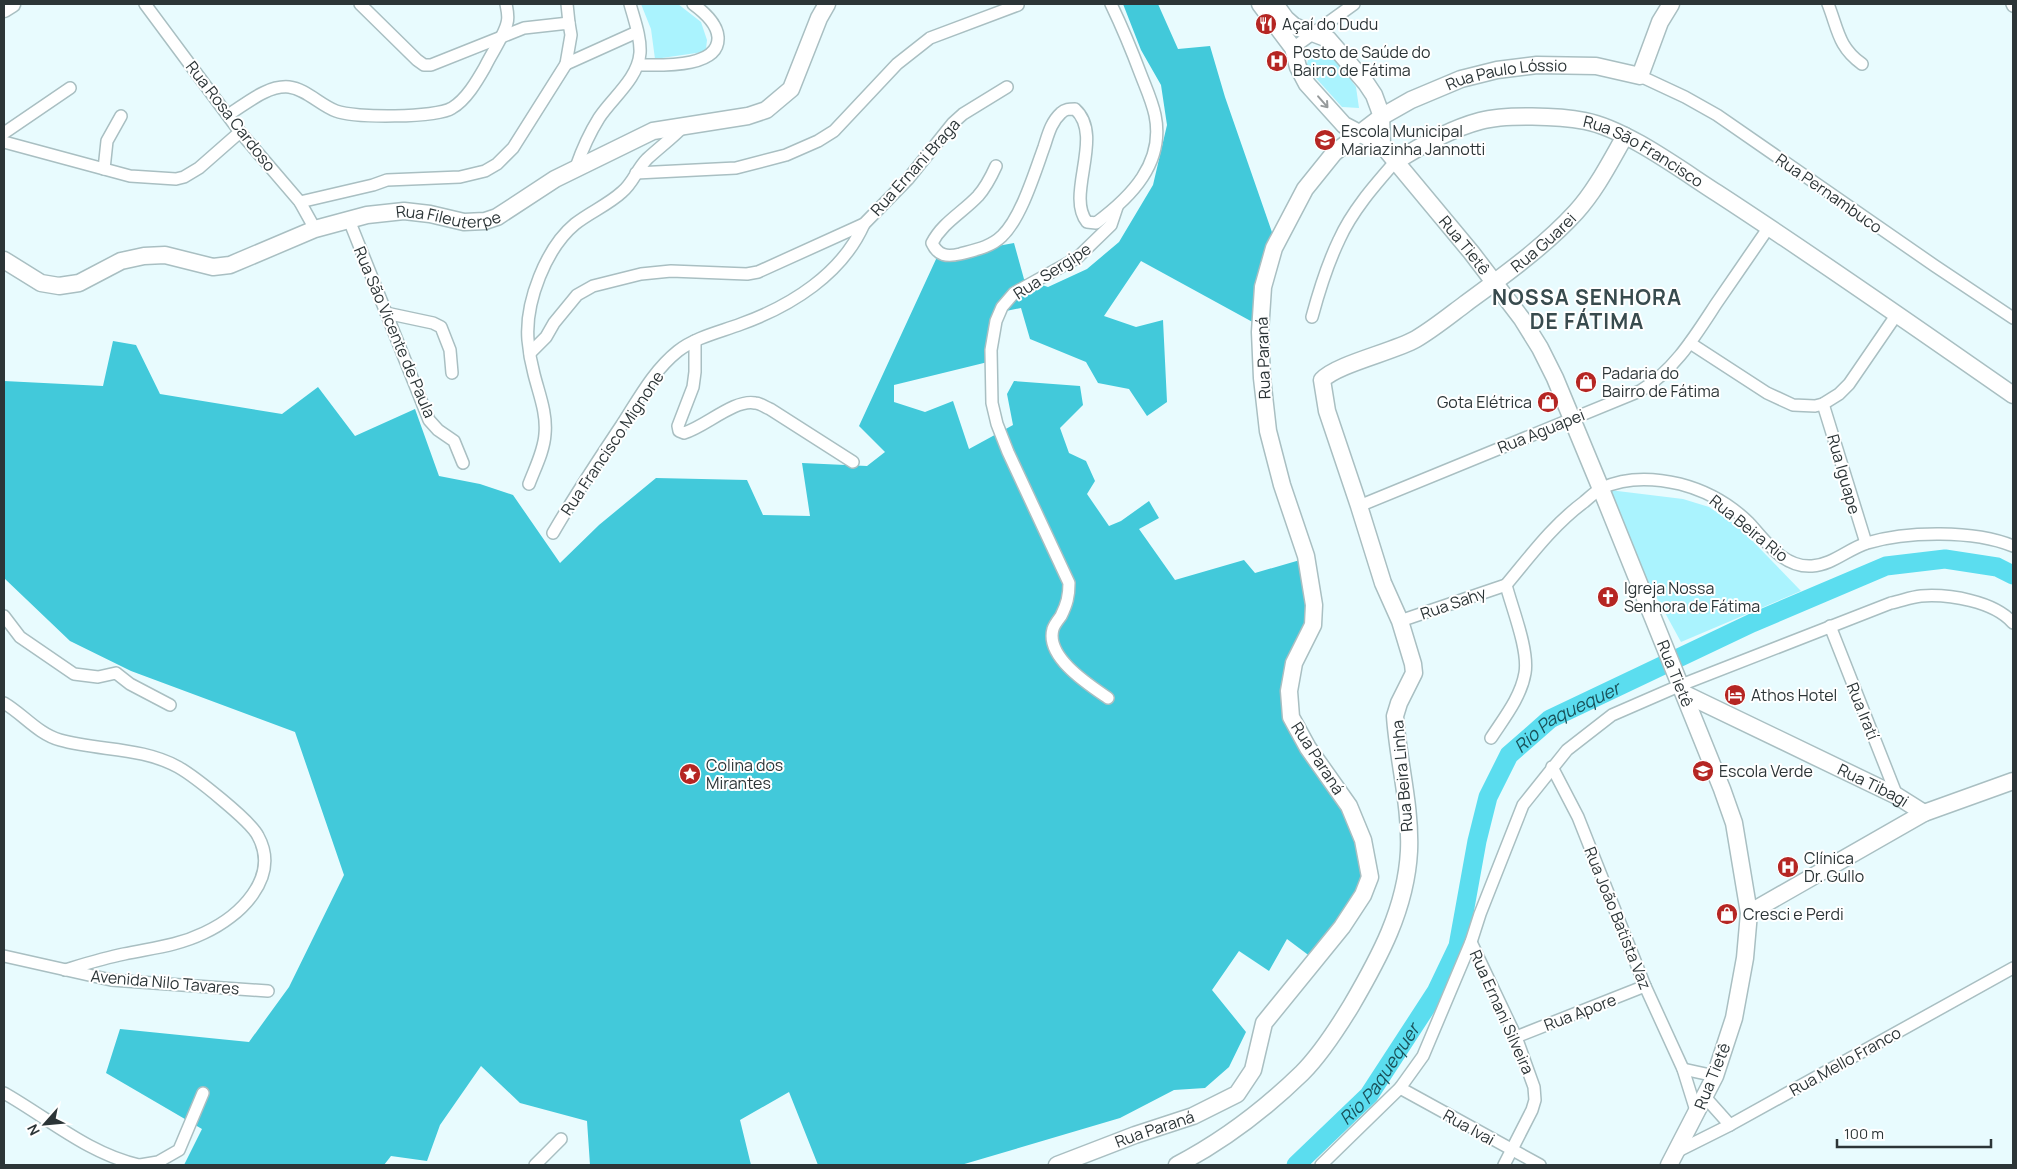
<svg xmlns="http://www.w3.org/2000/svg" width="2017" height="1169" font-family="Manrope,sans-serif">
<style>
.green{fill:#aaf3fe}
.forest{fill:#42c9da}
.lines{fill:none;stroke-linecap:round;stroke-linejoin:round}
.river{stroke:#5bddef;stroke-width:19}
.street-casing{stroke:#a9bfc2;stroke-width:14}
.secondary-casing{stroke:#a9bfc2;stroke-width:19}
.street{stroke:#fff;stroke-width:11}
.secondary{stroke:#fff;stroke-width:16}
.oneway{stroke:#969a9b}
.labels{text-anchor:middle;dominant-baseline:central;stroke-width:4;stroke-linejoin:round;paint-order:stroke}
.poi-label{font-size:16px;fill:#2c3537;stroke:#fff;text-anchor:start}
.street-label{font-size:16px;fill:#2c3537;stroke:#fff}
.water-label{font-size:18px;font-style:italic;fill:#195159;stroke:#fff}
.district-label{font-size:21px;font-weight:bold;letter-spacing:1px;fill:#384b4e;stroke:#fff}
</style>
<rect width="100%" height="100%" fill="#e8fbfe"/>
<g class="green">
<path d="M641 4H678L701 22 707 40 706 49 703 52 655 59 651 29Z"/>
<path d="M1328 48 1356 87 1359 108 1342 107 1306 67 1310 53 1317 49Z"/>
<path d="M1601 489 1683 499 1709 507 1739 527 1801 591 1681 642 1612 516Z"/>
</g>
<path class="forest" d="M1123 4H1158L1178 49 1210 46 1225 97 1274 238 1258 325 1141 261 1104 316 1136 327 1163 320 1167 402 1147 416 1129 389 1098 383 1086 362 1030 339 1021 308 1006 311 1000 326 996 360 894 385V402L925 412 953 401 969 449 1013 425 1007 394 1014 381 1080 386 1083 405 1060 428 1069 453 1086 461 1095 481 1087 494 1109 526 1121 521 1149 501 1159 518 1139 529 1175 580 1244 560 1255 573 1300 560 1311 607 1293 692 1295 719 1357 839 1366 863 1362 887 1311 957 1287 939 1269 971 1239 951 1212 990 1246 1032 1229 1067 1205 1088 1174 1090 1120 1118 961 1165H818L789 1092 740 1120 751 1165H590L587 1121 520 1103 481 1066 440 1125 427 1161 391 1156 384 1165H184L202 1129 106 1073 120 1029 249 1042 289 987 344 875 295 732 131 671 70 641 4 578V381L103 386 113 341 136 345 160 394 282 414 318 387 355 436 415 409 439 476 480 484 513 495 560 563 599 525 656 478 747 480 763 515 810 516 802 463 867 466 885 452 859 426 937 257 1014 243 1024 279 1048 287 1087 269 1119 242 1153 185 1167 125 1161 85 1141 50Z"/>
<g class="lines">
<path class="river" id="s1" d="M1296 1165 1369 1095 1436 992 1458 946 1477 841 1488 797 1509 755 1550 719 1752 623 1886 566 1945 559 1997 567 2013 575"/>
<g class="street-casing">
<g id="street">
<path d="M145 4 240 132 300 202 315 229"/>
<path d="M360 4 417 60 424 65H431L524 28 569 23 571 35 566 64 637 32"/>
<path d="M567 4 569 23"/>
<path d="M1828 4C1838 29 1838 47 1862 64"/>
<path d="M2012 4 2013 6"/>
<path d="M1293 48 1354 4"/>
<path d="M638 65C658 65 720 69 718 37 717 23 704 12 693 4"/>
<path d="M1640 76 1685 97 1717 115 1935 266 2013 318"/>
<path d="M228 115C246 104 267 85 289 87 306 89 320 105 336 111 354 118 436 118 452 108 466 100 477 81 485 67 491 54 504 36 507 23 509 17 507 9 506 4"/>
<path d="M4 133 70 88"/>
<path d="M4 142 130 176 176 179 184 177 199 168 240 132"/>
<path d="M996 166C991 177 986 187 978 196 963 212 942 223 932 243 938 256 947 257 960 254 975 250 991 247 1002 236 1021 218 1035 172 1044 147 1048 135 1051 122 1061 113 1065 109 1069 109 1075 109 1105 136 1065 195 1087 222L1096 223C1131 197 1165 163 1155 115 1152 101 1146 88 1141 75 1132 51 1122 27 1111 4"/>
<path d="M576 167C582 150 589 134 599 118 612 98 638 79 640 53 641 37 634 19 630 4"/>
<path d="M104 169 107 141 121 116"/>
<path d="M636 173 736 168 786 155 818 141 834 131 897 64 930 38 1018 5"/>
<path d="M300 202 373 185 387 180 460 177 485 171 497 164 513 148 566 64"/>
<path d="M349 220 429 420 438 430 454 441 463 463"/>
<path d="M386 313 433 323 441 327 450 350 452 373"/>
<path d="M1312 317C1319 291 1327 265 1339 240 1352 211 1374 186 1395 162"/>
<path d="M695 341V372L693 387 678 426 679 431 684 433C705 427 734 399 755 403 760 403 765 407 770 409L853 462"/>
<path d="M1690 343 1767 393 1793 405 1815 406 1823 404 1839 394 1849 384 1897 314"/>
<path d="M530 353 546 337 554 323 577 295 593 286 641 274 671 271 747 274 758 272 864 224 908 179 953 123 963 114 1007 87"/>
<path d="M1823 404 1866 543"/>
<path d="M529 484C535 468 544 451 545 434 547 413 539 394 534 374 531 363 529 352 528 340 525 302 546 248 575 224 590 212 608 205 622 192 633 183 637 169 647 159 659 148 672 138 684 126"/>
<path d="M1359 506 1640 391C1674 371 1695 336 1716 304 1734 278 1751 253 1769 227"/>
<path d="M553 533C575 495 599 459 623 423 639 398 654 370 678 351 696 337 720 332 741 324 791 306 842 274 864 224"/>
<path d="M1506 585C1531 555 1553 525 1584 502 1590 497 1596 491 1602 488 1626 477 1655 478 1680 484 1707 491 1729 503 1749 523 1766 541 1783 568 1812 566 1832 565 1848 549 1867 543 1907 531 1974 530 2013 546"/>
<path d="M4 616 20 637 74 674 98 677 116 673 130 684 170 705"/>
<path d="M1400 621 1506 585"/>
<path d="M1830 626 1897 796"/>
<path d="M1108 698C1089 685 1045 657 1053 629 1054 625 1058 620 1061 616 1067 604 1069 596 1069 583L1008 452 997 424 992 403 991 350 996 321 1002 307 1014 293 1077 258 1111 225 1117 207"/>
<path d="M4 703C23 714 38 734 60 740 99 751 142 747 178 767 194 776 251 821 258 836 281 878 239 917 204 933 177 946 152 948 124 954 104 958 85 964 65 970"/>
<path d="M1491 738C1504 718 1521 697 1525 673 1529 650 1512 608 1506 585"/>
<path d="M1552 767 1578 817 1645 986 1683 1069 1697 1114"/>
<path d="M1471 942 1516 1037 1534 1087 1535 1100 1532 1110 1504 1165"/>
<path d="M4 956 111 980 268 991"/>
<path d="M1516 1037 1645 986"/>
<path d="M1683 1069 1715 1076"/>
<path d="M1400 1088 1540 1165"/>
<path d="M4 1093C48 1118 89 1154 139 1165"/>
<path d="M1705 1097 1730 1125"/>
<path d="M1676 1152 1730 1125 2013 968"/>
<path d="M140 1165 158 1162 179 1150 203 1093"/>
<path d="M535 1165 561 1139"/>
<path d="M1321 1165 1400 1088 1423 1056 1471 942 1480 914 1523 805 1567 750 1612 715 1681 685 1891 603C1901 601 1911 597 1921 596 1949 594 1994 601 2013 623"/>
</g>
</g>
<g class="secondary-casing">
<g id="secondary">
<path id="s2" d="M1260 4 1293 48 1298 67 1307 84 1344 125 1382 145 1471 252 1522 319 1540 348 1555 378 1601 489 1722 789 1734 823 1749 913 1745 958 1734 1018 1715 1076 1669 1165"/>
<path d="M1275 4 1286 19 1294 26 1328 39 1366 83 1374 95 1381 114 1382 145"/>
<path d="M4 9 12 4"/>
<path id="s3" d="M1395 162C1420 146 1450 129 1480 121 1505 114 1559 116 1585 121 1626 129 1681 170 1717 193 1817 258 1915 327 2013 395"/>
<path id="s4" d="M4 260 41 283 59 286 79 283 121 261 144 256 165 255 213 267 230 265 315 229 367 215 404 211 430 214 464 222 485 221 497 217 555 179 653 131 748 116 766 110 791 89 819 18 827 4"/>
<path id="s5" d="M1685 694 1897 796 1924 813"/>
<path d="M1749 913 1924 813 2013 781"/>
<path id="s6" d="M1057 1165 1135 1135 1193 1116 1237 1094 1253 1070 1264 1023 1342 927 1363 895 1370 877 1363 840 1349 806 1308 748 1291 717 1289 691 1294 663 1313 625 1314 605 1306 556 1282 485 1268 431 1262 378 1260 332 1263 287 1274 248 1305 189 1334 153 1381 117 1411 100 1461 79 1497 70 1537 65 1596 66 1640 76 1660 22 1671 4"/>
<path id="s7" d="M1177 1165C1223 1141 1265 1109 1302 1073 1321 1054 1337 1029 1351 1006 1379 958 1406 909 1409 851 1411 806 1398 761 1395 716L1399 703 1414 673 1413 664 1400 621 1383 583 1359 506 1327 411 1322 380C1337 364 1393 352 1416 339 1433 329 1449 316 1465 304 1503 276 1544 247 1576 212 1596 190 1610 162 1625 136"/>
</g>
</g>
<use href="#street" class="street"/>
<use href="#secondary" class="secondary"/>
</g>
<defs><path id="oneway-shaft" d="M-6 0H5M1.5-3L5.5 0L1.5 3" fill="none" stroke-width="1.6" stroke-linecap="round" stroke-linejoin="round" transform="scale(1.25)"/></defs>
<use class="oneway" href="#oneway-shaft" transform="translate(1323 102) rotate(49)"/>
<defs>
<g id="restaurant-disc" transform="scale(1.125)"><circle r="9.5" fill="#b52623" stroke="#fff"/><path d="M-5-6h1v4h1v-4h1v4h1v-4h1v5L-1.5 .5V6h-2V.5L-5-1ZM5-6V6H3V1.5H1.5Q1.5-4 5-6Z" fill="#fff"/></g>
<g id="hospital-disc" transform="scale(1.125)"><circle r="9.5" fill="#b52623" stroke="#fff"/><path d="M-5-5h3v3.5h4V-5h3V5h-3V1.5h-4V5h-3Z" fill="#fff"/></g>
<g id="school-disc" transform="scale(1.125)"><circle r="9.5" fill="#b52623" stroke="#fff"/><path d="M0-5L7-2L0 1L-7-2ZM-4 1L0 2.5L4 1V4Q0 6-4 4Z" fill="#fff"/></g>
<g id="shop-disc" transform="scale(1.125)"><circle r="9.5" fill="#b52623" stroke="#fff"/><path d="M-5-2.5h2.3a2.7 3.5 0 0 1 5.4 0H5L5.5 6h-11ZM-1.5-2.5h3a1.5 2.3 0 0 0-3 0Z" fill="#fff"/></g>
<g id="church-disc" transform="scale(1.125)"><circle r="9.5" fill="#b52623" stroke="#fff"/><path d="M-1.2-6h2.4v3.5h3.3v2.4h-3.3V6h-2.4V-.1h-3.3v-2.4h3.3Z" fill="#fff"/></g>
<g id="hotel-disc" transform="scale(1.125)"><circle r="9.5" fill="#b52623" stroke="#fff"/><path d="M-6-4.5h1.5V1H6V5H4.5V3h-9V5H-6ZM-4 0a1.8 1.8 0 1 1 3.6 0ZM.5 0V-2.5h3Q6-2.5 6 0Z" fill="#fff"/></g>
<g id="sight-disc" transform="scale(1.125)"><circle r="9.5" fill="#b52623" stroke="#fff"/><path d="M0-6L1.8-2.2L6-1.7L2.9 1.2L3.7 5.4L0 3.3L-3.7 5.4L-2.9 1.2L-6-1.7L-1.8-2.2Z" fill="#fff"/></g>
</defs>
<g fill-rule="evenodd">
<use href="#restaurant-disc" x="1266" y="24"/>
<use href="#hospital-disc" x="1277" y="61"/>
<use href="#school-disc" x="1325" y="140"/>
<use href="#shop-disc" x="1586" y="382"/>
<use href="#shop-disc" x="1548" y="402"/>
<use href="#church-disc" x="1608" y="597"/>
<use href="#hotel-disc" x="1735" y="695"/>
<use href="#school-disc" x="1703" y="771"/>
<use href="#sight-disc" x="690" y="774"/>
<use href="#hospital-disc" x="1788" y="867"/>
<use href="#shop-disc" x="1727" y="914"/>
</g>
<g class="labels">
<g class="poi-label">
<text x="1282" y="24">Açaí do Dudu</text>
<text x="1293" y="52">Posto de Saúde do<tspan x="1293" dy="18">Bairro de Fátima</tspan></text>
<text x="1341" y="131">Escola Municipal<tspan x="1341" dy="18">Mariazinha Jannotti</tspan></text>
<text x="1602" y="373">Padaria do<tspan x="1602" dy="18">Bairro de Fátima</tspan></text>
<text x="1532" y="402" text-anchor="end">Gota Elétrica</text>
<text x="1624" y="588">Igreja Nossa<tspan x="1624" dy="18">Senhora de Fátima</tspan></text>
<text x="1751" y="695">Athos Hotel</text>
<text x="706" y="765">Colina dos<tspan x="706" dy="18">Mirantes</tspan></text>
<text x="1719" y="771">Escola Verde</text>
<text x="1804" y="858">Clínica<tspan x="1804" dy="18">Dr. Gullo</tspan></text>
<text x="1743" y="914">Cresci e Perdi</text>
</g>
<g class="street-label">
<text stroke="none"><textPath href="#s6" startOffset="1422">Rua Paulo Lóssio</textPath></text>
<text transform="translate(231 116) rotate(52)">Rua Rosa Cardoso</text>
<text stroke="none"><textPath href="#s3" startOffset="266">Rua São Francisco</textPath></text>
<text transform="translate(915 167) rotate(-48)">Rua Ernani Braga</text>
<text transform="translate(1829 193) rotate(35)">Rua Pernambuco</text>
<text stroke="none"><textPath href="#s4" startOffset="469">Rua Fileuterpe</textPath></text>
<text stroke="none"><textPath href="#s7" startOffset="1160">Rua Guarei</textPath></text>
<text stroke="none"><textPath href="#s2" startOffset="322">Rua Tietê</textPath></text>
<text transform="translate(1052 271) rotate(-33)">Rua Sergipe</text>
<text transform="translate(395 332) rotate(67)">Rua São Vicente de Paula</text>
<text transform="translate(1263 358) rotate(-92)">Rua Paraná</text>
<text transform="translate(1541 431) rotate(-22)">Rua Aguapei</text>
<text transform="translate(612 443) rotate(-56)">Rua Francisco Mignone</text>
<text transform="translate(1844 474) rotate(74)">Rua Iguape</text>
<text transform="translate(1749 528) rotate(39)">Rua Beira Rio</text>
<text transform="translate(1453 603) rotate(-19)">Rua Sahy</text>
<text stroke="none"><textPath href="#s2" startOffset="802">Rua Tietê</textPath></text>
<text transform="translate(1863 711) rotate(68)">Rua Iratí</text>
<text transform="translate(1318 758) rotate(57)">Rua Paraná</text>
<text transform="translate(1402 776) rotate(-95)">Rua Beira Linha</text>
<text stroke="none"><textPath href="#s5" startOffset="209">Rua Tibagi</textPath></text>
<text transform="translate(1618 918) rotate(68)">Rua João Batista Vaz</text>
<text transform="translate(165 982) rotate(5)">Avenida Nilo Tavares</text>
<text transform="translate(1502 1012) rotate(66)">Rua Ernani Silveira</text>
<text transform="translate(1580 1012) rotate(-21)">Rua Apore</text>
<text transform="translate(1845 1061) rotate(-29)">Rua Mello Franco</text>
<text transform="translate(1712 1076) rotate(-68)">Rua Tietê</text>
<text transform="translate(1469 1127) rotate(29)">Rua Ivai</text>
<text stroke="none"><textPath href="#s6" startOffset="104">Rua Paraná</textPath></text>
</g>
<g class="water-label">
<text stroke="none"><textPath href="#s1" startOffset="544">Rio Paquequer</textPath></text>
<text stroke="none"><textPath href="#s1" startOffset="124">Rio Paquequer</textPath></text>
</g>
<g class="district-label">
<text x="1587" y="297">NOSSA SENHORA<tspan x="1587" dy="24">DE FÁTIMA</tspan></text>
</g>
</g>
<rect width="2017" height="1169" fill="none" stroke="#2c3537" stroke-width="10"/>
<g transform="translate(45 1124) rotate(243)" stroke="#ffffff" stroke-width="4" paint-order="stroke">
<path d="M0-4L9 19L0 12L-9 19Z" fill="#2c3537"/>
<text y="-8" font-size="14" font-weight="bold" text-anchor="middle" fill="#2c3537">N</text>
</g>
<path d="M1837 1139v8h154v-8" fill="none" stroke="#2c3537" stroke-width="2.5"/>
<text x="1844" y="1139" font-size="15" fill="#2c3537" stroke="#ffffff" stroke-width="4" paint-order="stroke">100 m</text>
</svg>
